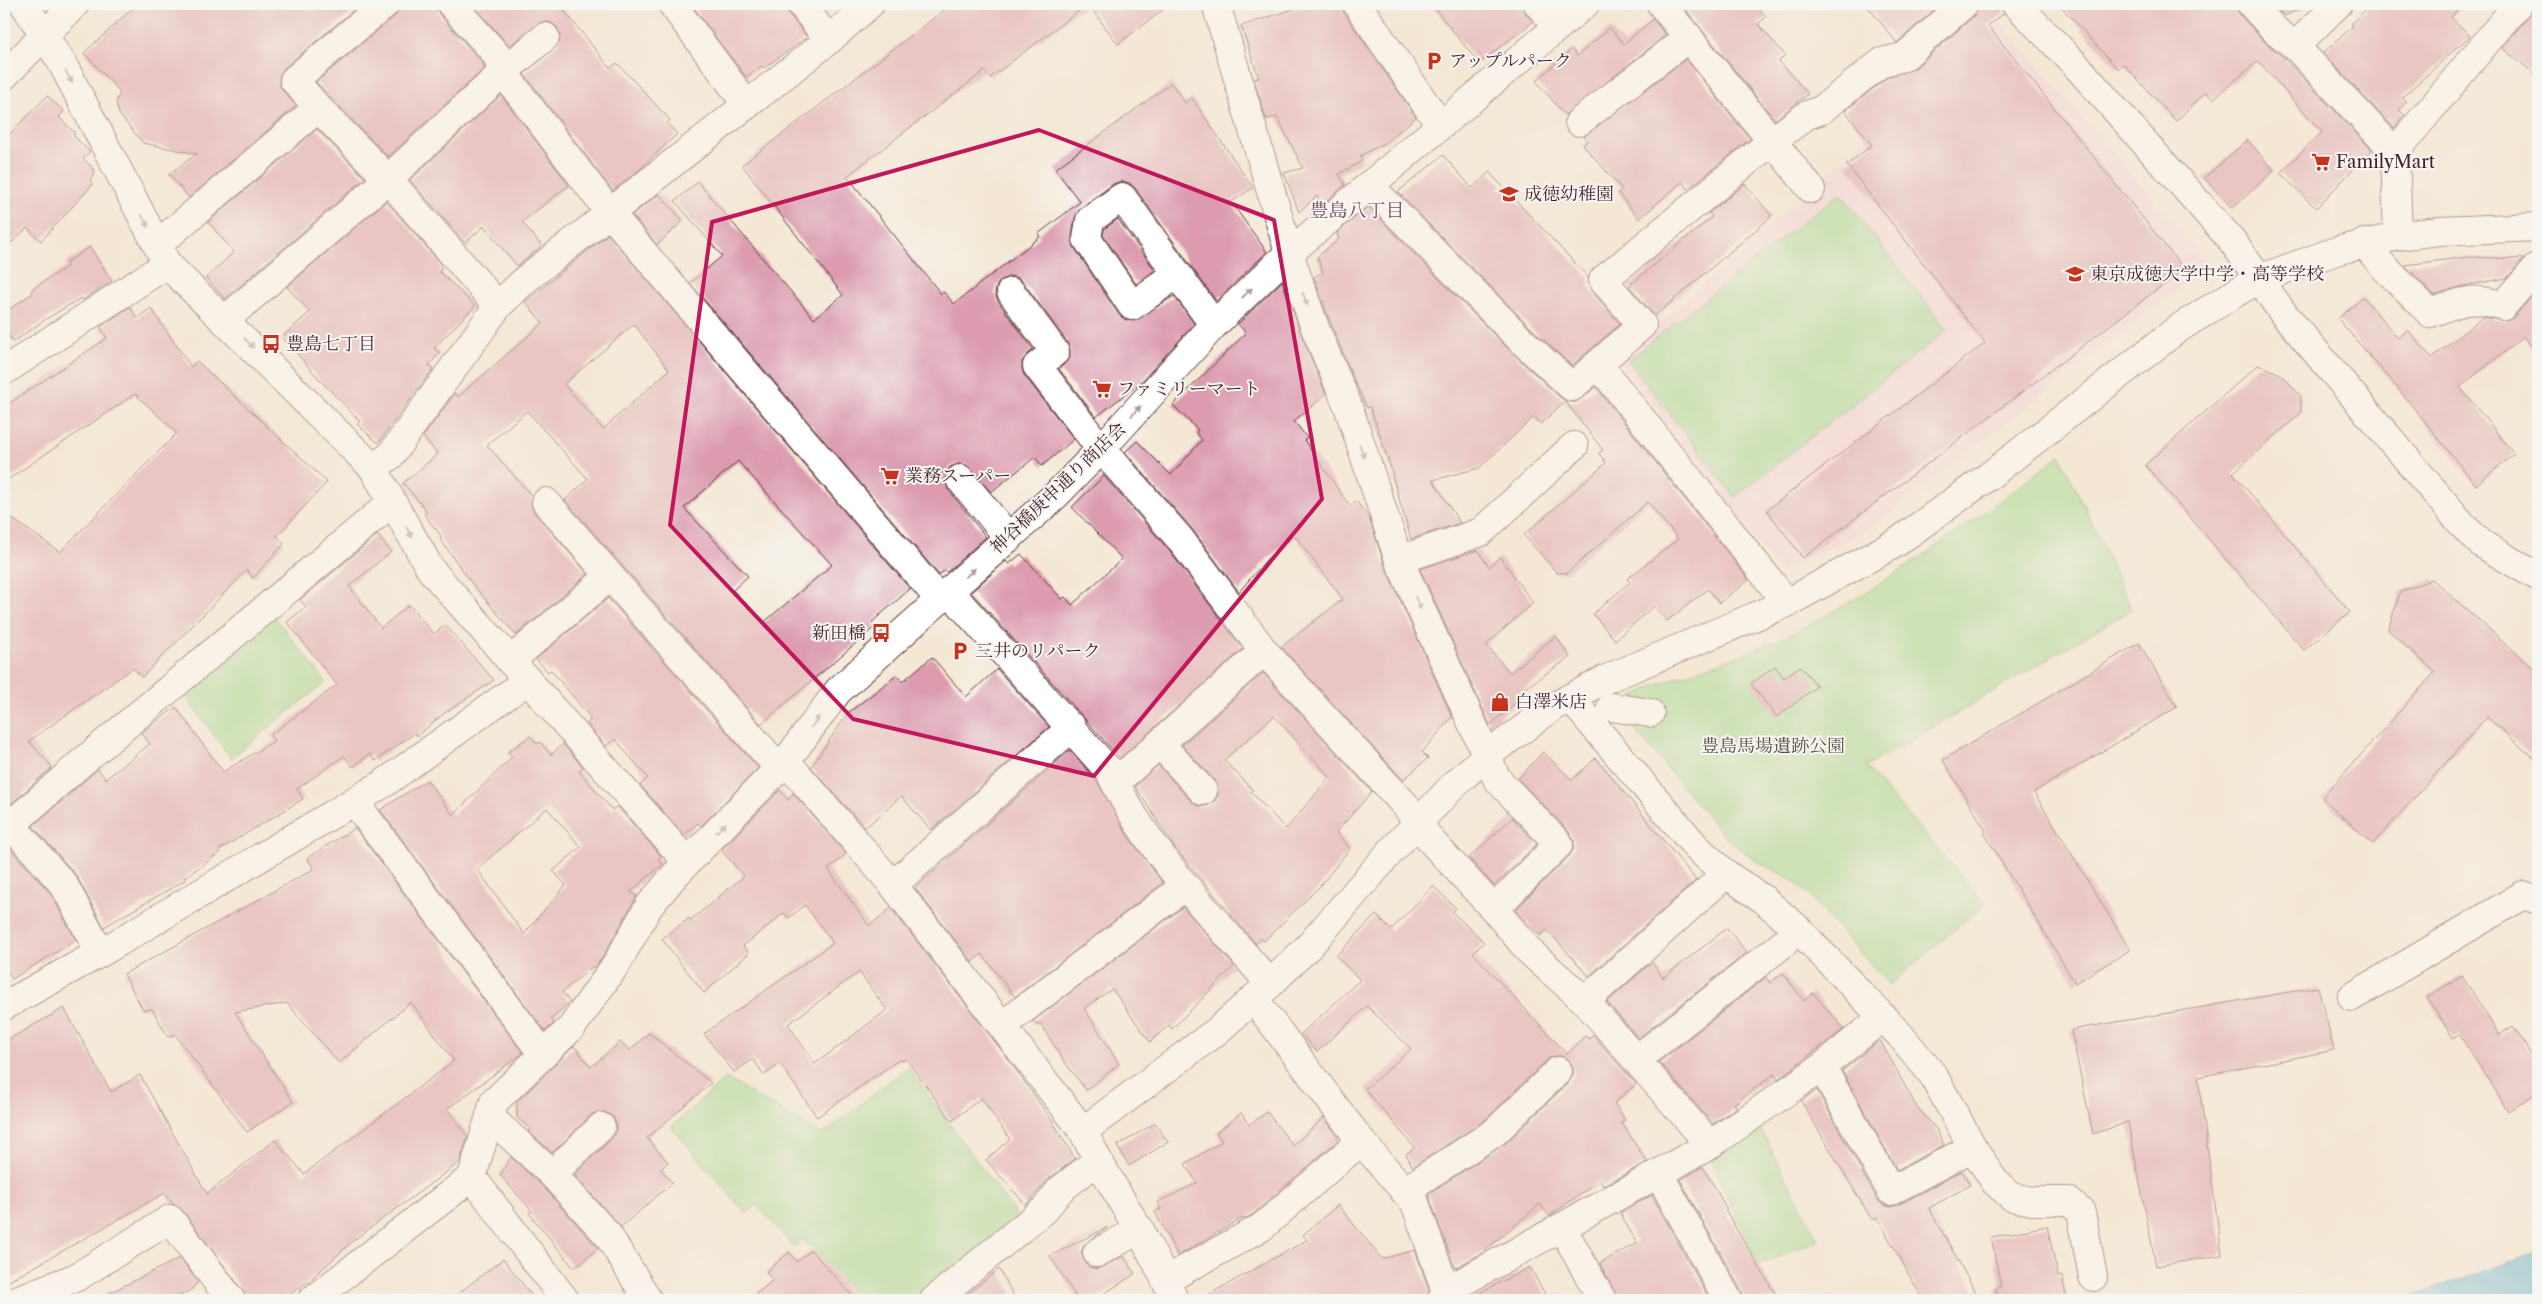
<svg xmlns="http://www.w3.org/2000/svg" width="2542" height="1304" font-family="'Libre Caslon Text','Noto Serif JP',serif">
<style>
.built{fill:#f4cfdc}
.green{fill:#9fdc91;stroke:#747e5e}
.water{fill:#5bb3d8;stroke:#526982}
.building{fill:#dc9baf;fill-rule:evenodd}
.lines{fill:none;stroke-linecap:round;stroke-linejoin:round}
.minor-casing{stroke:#643d44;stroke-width:30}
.minor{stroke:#fff;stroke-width:28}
.oneway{fill:#ae9aa0}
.marked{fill:none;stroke:#c2185b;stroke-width:4;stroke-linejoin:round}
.labels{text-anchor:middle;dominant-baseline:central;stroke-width:4;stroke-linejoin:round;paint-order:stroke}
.poi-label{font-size:18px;fill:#4a1f2b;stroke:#f6f6f2;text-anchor:start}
.street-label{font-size:18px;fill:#4a1f2b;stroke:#f6f6f2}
.park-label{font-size:18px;fill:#5f4e44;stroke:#f6f6f2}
.neighbourhood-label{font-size:19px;fill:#7d4a59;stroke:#f6f6f2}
</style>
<rect width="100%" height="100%" fill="#f6f6f2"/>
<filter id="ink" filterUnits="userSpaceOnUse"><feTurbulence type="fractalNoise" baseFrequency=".02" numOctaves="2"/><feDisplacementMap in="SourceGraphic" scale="10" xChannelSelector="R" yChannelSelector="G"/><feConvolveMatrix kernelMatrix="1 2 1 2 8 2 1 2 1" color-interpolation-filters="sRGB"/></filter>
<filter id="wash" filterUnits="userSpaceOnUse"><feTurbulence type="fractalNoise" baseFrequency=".0096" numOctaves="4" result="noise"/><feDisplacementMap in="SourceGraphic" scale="20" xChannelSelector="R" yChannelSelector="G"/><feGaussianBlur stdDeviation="1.12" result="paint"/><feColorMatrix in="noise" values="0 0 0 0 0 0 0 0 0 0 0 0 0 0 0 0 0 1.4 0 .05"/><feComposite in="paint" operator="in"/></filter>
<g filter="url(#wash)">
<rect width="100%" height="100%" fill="#f4e8d5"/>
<path class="built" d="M2000 21 2209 264 1875 525 1780 572 1618 360Z"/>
<g class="green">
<path d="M1840 193 1947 330 1735 497 1628 360Z"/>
<path d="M2060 455 2132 609 1866 767 1985 904 1889 985 1807 893 1791 879 1756 861 1725 837 1628 722 1634 708 1633 696C1684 670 1743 659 1795 632 1890 583 1976 521 2060 455Z"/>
<path d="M273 615 326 682 231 758 183 693Z"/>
<path d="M908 1067 1019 1219 923 1300H859L803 1239 794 1247 757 1205 746 1213 671 1127 726 1078 822 1135Z"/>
<path d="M1759 1126 1818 1240 1759 1265 1710 1159Z"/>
</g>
<path class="water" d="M2538 1251V1300H2401Z"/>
<g id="blocks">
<g class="building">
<path d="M137 4H361L284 68 280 74 279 82 282 90 296 106 189 198 169 174 197 154 143 143 119 114 116 102 120 92 84 53Z"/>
<path d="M400 4H436L439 14 482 62 485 68 388 157 316 82 395 16Z"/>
<path d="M481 4H559L610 68 617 63 670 120 667 123 677 134 640 169 613 191 524 74 559 43 560 35 557 27 550 22H542L509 46 476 8Z"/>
<path d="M691 4H786L789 14 807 37 764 68 762 66 746 77Z"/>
<path d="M952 4H1171L1118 44 1088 4 990 78 984 71 847 176 941 294 944 292 954 304 1040 237 1038 234 1080 202 1055 169 1171 83 1185 103 1192 98 1253 188 1231 202 1267 252 1216 301 1135 188 1129 183 1121 181 1113 184 1081 208 1075 218 1072 237 1074 247 1119 315 1126 320 1134 321 1174 296 1194 324 1140 383 1096 417 1059 369 1070 358V350L1068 343 1023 282 1018 278 1010 276 1001 280 997 285 995 293 998 301 1033 349 1022 361V369L1024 375 1074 439 1042 466 1035 457 991 492 966 465 958 464 950 467 946 473 945 481 948 489 986 537 947 572 945 570 939 575 690 283 722 256 675 201 698 182 814 319 843 295 742 165Z"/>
<path d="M1309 4H1340L1344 13 1416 117 1389 140 1360 156 1362 161 1339 174 1345 185 1322 205 1317 196 1299 212 1284 173 1303 168 1277 117 1266 119 1254 79 1259 78 1241 26Z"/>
<path d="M1431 4H1523L1526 14 1533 22 1479 63Z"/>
<path d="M1681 4H1755L1766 17 1758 24 1785 55 1779 61 1808 94 1775 120Z"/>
<path d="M1866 4H1941L1897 43Z"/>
<path d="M1979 4H2001L2004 13 1988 26 2184 269 1803 558 1767 510 1985 343 1847 165 1872 145 1845 111 1889 76 1914 69 1974 16Z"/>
<path d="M2059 4H2236L2240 15 2264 41 2284 58 2372 150 2316 208 2280 173 2322 132 2258 61 2213 99 2206 92 2176 121 2123 64 2118 69Z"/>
<path d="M2272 4H2312L2284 16Z"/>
<path d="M2371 4H2465L2451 17 2470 36 2402 97 2406 102 2399 110 2405 115 2394 128 2323 53 2352 27V23Z"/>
<path d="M2534 4H2538V76L2502 48 2530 14Z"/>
<path d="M1653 19 1666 35 1565 115 1536 81 1572 49 1577 56 1610 28 1624 44Z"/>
<path d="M1686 59 1750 139 1688 189 1682 182 1639 219 1618 193 1622 189 1583 145 1587 141 1584 136Z"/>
<path d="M501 95 569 185 522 222 542 246 517 266 484 226 465 243 410 180Z"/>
<path d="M47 96 64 111 59 117 75 133 73 135 90 152 83 158 95 171 90 181 93 184 41 241 27 228 4 250V140Z"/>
<path d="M317 129 365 178 225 299 206 278 234 252 208 222Z"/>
<path d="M2248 140 2274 171 2232 208 2204 178Z"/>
<path d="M1443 155 1472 188 1489 172 1588 277 1591 290 1620 324 1572 366 1532 329 1398 192Z"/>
<path d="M1745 184 1772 216 1655 316 1629 286 1712 217 1709 213Z"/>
<path d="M659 194 683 221 657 245 632 215Z"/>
<path d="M386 201 441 264 440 266 442 268 439 271 475 306 434 348 440 353 429 365 433 369 378 443 357 424 360 421 321 381 282 337 310 312 287 287Z"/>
<path d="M1368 207 1510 351 1561 398 1569 402H1576L1596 387 1749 580 1719 603 1708 589 1667 621 1654 606 1615 640 1593 614 1630 582 1627 579 1678 539 1648 502 1567 573H1557L1524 535 1606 463 1599 453 1603 450 1565 401 1541 424 1534 417 1479 468 1433 480 1460 523 1411 539 1392 475 1393 474 1370 407 1367 408 1354 380 1330 322 1314 277 1323 272 1317 257 1339 239 1337 233Z"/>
<path d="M1118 219 1155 270 1136 284 1103 235 1104 229Z"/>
<path d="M608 234 910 589 872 622 876 626 761 724 565 500 588 479 527 411 487 445 532 496 531 504 534 512 588 574 516 635 470 581 440 539 442 537 424 514 427 511 403 483 438 454 423 437 455 393 458 397 543 323 525 302ZM634 324 669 370 603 429 564 384ZM738 461 832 565 763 623 733 590 748 576 684 508Z"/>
<path d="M90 247 112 281 83 300 81 298 49 317 13 342 4 328V313L33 293 31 290 68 266 65 263Z"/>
<path d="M2468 257 2524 259 2507 278 2463 286 2434 295 2405 265Z"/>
<path d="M1282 281 1301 334 1326 394 1294 421 1307 438 1304 440 1350 506 1356 501 1369 518 1385 566 1452 717 1422 752 1428 758 1403 780 1281 647 1343 599 1295 536 1266 560 1239 592 1192 529 1125 452 1137 441 1171 475 1202 440 1196 433 1198 430 1173 405 1246 333 1238 324Z"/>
<path d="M2538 289V355L2524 336 2460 387 2514 454 2476 485 2401 392 2338 319 2363 297 2398 338 2408 330 2432 358 2483 317 2507 321 2514 317Z"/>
<path d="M130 307 137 318 151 308 191 367 197 361 327 482 277 536 284 544 253 578 247 570 142 677 133 668 29 741 52 767 11 804 4 802V513L60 552 177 433 135 394 4 482V407L107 338 100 327Z"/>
<path d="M2258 365 2281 374 2301 396V413L2233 473 2350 612 2304 650 2145 465Z"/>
<path d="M1104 476 1168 549 1243 649 1120 758 971 592 1006 561 1009 564 1021 554 1062 599 1065 597 1072 605 1122 559 1072 507Z"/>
<path d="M377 535 391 552 349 586 381 628 409 605 434 634 445 625 494 680 442 715 417 736 415 733 375 761 370 754 353 767 344 756 297 789 303 799 219 850 221 852 184 878 185 880 104 927 76 875 33 826 98 769 106 779 150 744 141 733 176 707 223 772 274 741 270 735 337 685 287 622 306 607 300 600Z"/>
<path d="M1478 550 1489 567 1500 557 1533 603 1486 645 1510 673 1556 636 1570 657 1518 693 1522 697 1490 725 1420 569Z"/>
<path d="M2432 579 2538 672V762L2487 717 2373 844 2322 798 2435 672 2388 630 2400 592Z"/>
<path d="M608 598 758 768 701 826 698 823 684 835 640 785 648 778 615 739 606 746 587 724 590 720V717L551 670 548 672 536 659Z"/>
<path d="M2139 643 2177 707 2034 792 2130 950 2075 983 1984 833 1986 831 1943 760Z"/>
<path d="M932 657 966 697 997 669 1049 727 931 830 901 796 865 828 811 767 848 713 897 675 902 682Z"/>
<path d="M1775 666 1784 678 1800 666 1817 686 1777 717 1751 684Z"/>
<path d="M1263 673 1372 792 1336 832 1350 848 1321 885 1264 941 1261 938 1256 944 1175 848 1135 786 1158 765 1192 802 1199 806H1206L1213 803 1218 795V788L1215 781 1182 745ZM1274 716 1330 777 1286 829 1251 792 1253 790 1224 760Z"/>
<path d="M530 736 537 744 540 742 551 755 563 744 583 767 579 771 612 810 617 806 661 856 658 859 663 864 630 892 637 896 604 955 594 968 592 967 562 992 570 1002 551 1019 554 1023 545 1031 380 810 427 780 453 815 512 757 508 752ZM547 808 581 847 553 871 566 885 524 934 477 869Z"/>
<path d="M1070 750 1097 781 1129 838 1163 883 1015 997 982 954 972 962 915 888Z"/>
<path d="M1543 752 1572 780 1596 758 1696 880 1589 976 1547 930 1540 936 1515 910 1570 855 1574 848V840L1570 833 1518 779Z"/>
<path d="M780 790 788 800 793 793 846 854 828 869 869 926 891 908 1006 1056 1051 1119 1071 1152 1075 1159 1050 1178 1026 1205 986 1160 1010 1139 981 1098 952 1121 906 1059 902 1061 900 1059 817 1117 780 1064 764 1075 753 1059 734 1072 704 1034 833 943 805 905 789 918 784 913 743 946 749 953 704 993 662 939 689 918 691 920 744 876 721 850ZM859 972 887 1010 815 1064 788 1024Z"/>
<path d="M1512 818 1537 844 1494 886 1469 858Z"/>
<path d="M355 828 523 1053 447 1109 468 1136 460 1162 354 1240 310 1280 282 1300H247L243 1291 182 1210 173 1204 165 1193 4 1284V1042L64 1008 111 1092 140 1075 207 1194 275 1140 304 1174 454 1061 411 1002 339 1063 287 1003 235 1012 293 1102 247 1132 175 1034 168 1037 152 1009 143 1010 124 974 314 869 307 858Z"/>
<path d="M4 846H8L51 894 76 940 12 979 4 966Z"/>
<path d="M1433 886 1456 908 1452 912 1484 942 1473 953 1567 1054 1585 1036 1589 1039 1593 1035 1636 1084 1614 1103 1625 1120 1621 1122 1647 1162 1603 1186 1600 1180 1549 1216 1540 1204 1482 1253 1455 1268 1428 1194 1506 1143 1569 1082 1573 1075V1068L1570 1061 1562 1056H1555L1548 1059 1485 1120 1413 1167 1406 1154 1415 1148 1365 1089 1411 1049 1367 1006 1317 1052 1301 1034 1360 980 1336 956 1376 915 1391 930Z"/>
<path d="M1183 907 1234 966 1172 1029 1169 1025 1150 1042 1112 989 1084 1008 1119 1064 1086 1090 1063 1060 1040 1023 1036 1025 1033 1021Z"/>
<path d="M1727 928 1747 953 1638 1038 1607 1002 1652 962 1663 978Z"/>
<path d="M1783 973 1804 1001 1813 993 1844 1029 1778 1079 1774 1074 1734 1104 1737 1107 1713 1124 1659 1062 1766 977 1770 983Z"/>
<path d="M2462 976 2499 1035 2513 1026 2538 1066V1092L2508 1111 2459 1034 2453 1038 2427 997Z"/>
<path d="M2318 987 2334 1050 2198 1077 2222 1255 2156 1266 2128 1122 2093 1134 2071 1030Z"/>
<path d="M649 1033 711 1083 647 1138 668 1162 661 1169 672 1183 621 1227 574 1175 612 1138 616 1132V1124L613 1117 605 1112H597L591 1115 552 1153 528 1131 530 1128 517 1118V1102L574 1046 591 1067 620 1042 630 1050Z"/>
<path d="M1880 1040 1916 1106 1936 1129 1944 1145 1897 1170 1842 1071Z"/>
<path d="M1817 1090 1877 1199 1883 1205 1891 1207 1898 1205 1962 1171 1970 1185 1929 1208 1980 1300H1923L1877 1217 1872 1220 1801 1101Z"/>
<path d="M1267 1112 1293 1146 1324 1117 1338 1137 1337 1141 1253 1214 1243 1220 1242 1218 1178 1256 1155 1212 1161 1209 1158 1202 1197 1183 1185 1164 1222 1141 1216 1133 1241 1113 1249 1125Z"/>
<path d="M1155 1123 1168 1142 1129 1166 1117 1146Z"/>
<path d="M511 1157 541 1185 598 1248 574 1268 529 1213 532 1211 500 1175Z"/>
<path d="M1703 1167 1727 1209 1725 1210 1779 1300H1744L1742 1292 1680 1180Z"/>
<path d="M1652 1195 1710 1300H1618L1600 1263 1637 1243 1620 1213Z"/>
<path d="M1338 1205 1382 1259 1415 1250 1429 1290 1425 1300H1199L1307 1240 1303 1235Z"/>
<path d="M2047 1226 2058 1277 2062 1276 2067 1300H1997L1996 1288 2001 1287 1991 1237Z"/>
<path d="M1108 1227 1084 1245 1081 1252 1084 1261 1089 1267 1097 1269 1124 1256 1135 1274 1094 1300H1078L1050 1256Z"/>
<path d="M811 1250 856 1300H749L773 1280 766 1272 789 1252 797 1262Z"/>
<path d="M180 1258 198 1282 191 1290 170 1300H95Z"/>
<path d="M503 1259 535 1300H450Z"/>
<path d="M1530 1267 1548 1300H1466Z"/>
<path d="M999 1269 1016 1300H960Z"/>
</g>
</g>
</g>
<g filter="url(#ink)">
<use href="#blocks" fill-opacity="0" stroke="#643d44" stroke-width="1"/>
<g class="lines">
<g class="minor-casing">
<g id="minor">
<path d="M24 4 62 63 167 264 373 468 431 570 687 862"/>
<path d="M451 4 496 54 503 72 609 212 940 600"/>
<path d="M672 4 747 105"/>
<path d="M801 4 829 40"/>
<path d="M1216 4 1289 253 1315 328 1348 406 1399 560 1497 779 1559 844 1494 909"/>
<path d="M1357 4 1440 125"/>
<path d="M1538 4 1557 26"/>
<path d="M2016 4 2073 62 2233 242 2283 313 2467 530 2482 544 2538 577"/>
<path d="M2251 4 2275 30 2295 46"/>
<path d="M2338 4 2295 46 2395 152 2398 236"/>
<path d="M4 76 75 4"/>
<path d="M318 108 388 179 498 306"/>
<path d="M1579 122 1689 37"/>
<path d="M2395 152 2518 4"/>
<path d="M1369 185 1521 340 1572 387 1642 325 1603 280 1772 141 1661 4"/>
<path d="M1811 189 1772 141 1807 115 1821 110 1882 62 1904 57 1964 4"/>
<path d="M2364 243 2384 267 2430 313C2462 302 2470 295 2503 306L2538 266"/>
<path d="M157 245 318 108 294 80 385 4"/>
<path d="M1177 274 1132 306 1087 239 1090 220 1122 197 1214 325"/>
<path d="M1011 292 1055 352 1037 366 1093 439 1180 539 1264 651 1406 806 1432 842 1494 909 1530 952 1585 1001 1710 1145"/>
<path d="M225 320 388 179 503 72 545 37"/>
<path d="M1598 364 1787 603"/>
<path d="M4 371 167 264"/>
<path d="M373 468 390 456 498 306 526 279 829 40 870 4"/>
<path d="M960 479 1009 538"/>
<path d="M1399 560 1481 532 1574 446"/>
<path d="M610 576 779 768"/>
<path d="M949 591 1110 772C1147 853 1214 917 1270 984"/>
<path d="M510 661 610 576 546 502"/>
<path d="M1570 698 1697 848 1726 874 1763 899 1798 929 1900 1035 1933 1075 1972 1146 1995 1182 2012 1197 2032 1201H2068L2081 1212 2093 1277"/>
<path d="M1611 707 1650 713"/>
<path d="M1160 744 1203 791"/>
<path d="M786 761 893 885 1083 1131C1111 1189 1150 1240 1174 1300"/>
<path d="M1110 772 1124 775 1264 651"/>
<path d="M354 801 543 1054"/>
<path d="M4 817 64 885 100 953"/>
<path d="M4 831 81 763 391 503"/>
<path d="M893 885 1072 727"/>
<path d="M2352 997 2523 895 2538 900"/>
<path d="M1254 999 1361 1141 1415 1203 1446 1291"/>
<path d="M1585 1001 1726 874"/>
<path d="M4 1006 109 948 383 784 528 680"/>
<path d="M1003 1025 1185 886"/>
<path d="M1636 1060 1784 943"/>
<path d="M1822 1067 1891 1191 1962 1153"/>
<path d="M490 1117 552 1174 608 1235 648 1300"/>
<path d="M1083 1131 1217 1031 1270 984 1310 945 1392 850 1453 786 1486 756 1553 707 1604 680 1787 603 1896 543 1989 476 2179 328 2258 279 2336 251 2398 236 2439 231 2538 227"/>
<path d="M552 1174 601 1127"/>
<path d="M1659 1174 1728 1300"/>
<path d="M472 1177 565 1300"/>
<path d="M1404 1191 1495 1132 1558 1071"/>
<path d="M1562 1227 1602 1300"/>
<path d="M1097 1253 1140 1229"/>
<path d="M1166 1280 1262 1227 1361 1141"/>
<path d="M16 1300 77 1277 170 1219 231 1300"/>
<path d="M312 1300 472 1177 494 1102 572 1027 617 963 649 906 675 875 786 761 838 691 1056 495 1102 448 1214 325 1289 253 1585 4"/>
<path d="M934 1300 1045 1209 1060 1190 1097 1161"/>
<path d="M1441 1300 1446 1291 1710 1145 1822 1067 1883 1017"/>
</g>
</g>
<use href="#minor" class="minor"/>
</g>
<defs><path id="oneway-solid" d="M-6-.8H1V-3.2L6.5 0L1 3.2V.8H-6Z" transform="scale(1.25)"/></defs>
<g class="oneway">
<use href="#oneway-solid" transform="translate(69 77) rotate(62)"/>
<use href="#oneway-solid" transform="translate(145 221) rotate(62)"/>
<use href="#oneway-solid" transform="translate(1247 293) rotate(-44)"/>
<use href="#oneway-solid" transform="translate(1305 299) rotate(71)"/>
<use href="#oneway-solid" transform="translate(249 343) rotate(45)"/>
<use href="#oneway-solid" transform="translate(1136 411) rotate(-48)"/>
<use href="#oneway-solid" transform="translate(1362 451) rotate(72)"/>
<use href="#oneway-solid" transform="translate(409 532) rotate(59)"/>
<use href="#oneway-solid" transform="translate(970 573) rotate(-42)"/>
<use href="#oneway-solid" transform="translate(1418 603) rotate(66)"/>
<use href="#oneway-solid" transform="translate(815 722) rotate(-53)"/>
<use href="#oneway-solid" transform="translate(721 828) rotate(-45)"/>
</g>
</g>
<path d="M0 0H2542V1304H0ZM1039 130 1274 220 1322 499 1094 776 853 719 670 525 712 222Z" fill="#f4e8d5" fill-opacity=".55" fill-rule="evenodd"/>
<path class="marked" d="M1039 130 1274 220 1322 499 1094 776 853 719 670 525 712 222Z"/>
<defs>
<g id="parking-bare" transform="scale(1.5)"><path d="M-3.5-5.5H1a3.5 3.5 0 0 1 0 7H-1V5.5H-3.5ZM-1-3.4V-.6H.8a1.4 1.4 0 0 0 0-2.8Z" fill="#c8321e" stroke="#f6f6f2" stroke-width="2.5" paint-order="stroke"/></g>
<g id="supermarket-bare" transform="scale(1.5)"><path d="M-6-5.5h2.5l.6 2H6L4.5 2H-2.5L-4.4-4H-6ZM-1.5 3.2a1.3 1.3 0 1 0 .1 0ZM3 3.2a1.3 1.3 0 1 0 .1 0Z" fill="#c8321e" stroke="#f6f6f2" stroke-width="2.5" paint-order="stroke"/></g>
<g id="school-bare" transform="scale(1.5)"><path d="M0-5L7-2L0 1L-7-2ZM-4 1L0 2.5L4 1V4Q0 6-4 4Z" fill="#c8321e" stroke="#f6f6f2" stroke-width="2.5" paint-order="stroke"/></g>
<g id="bus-bare" transform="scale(1.5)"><path d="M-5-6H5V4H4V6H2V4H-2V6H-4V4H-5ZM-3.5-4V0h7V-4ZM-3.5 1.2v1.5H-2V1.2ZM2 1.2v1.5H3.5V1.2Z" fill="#c8321e" stroke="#f6f6f2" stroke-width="2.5" paint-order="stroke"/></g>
<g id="shop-bare" transform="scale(1.5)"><path d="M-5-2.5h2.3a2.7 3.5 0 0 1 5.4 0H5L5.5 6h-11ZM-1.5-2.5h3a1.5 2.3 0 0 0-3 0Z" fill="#c8321e" stroke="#f6f6f2" stroke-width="2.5" paint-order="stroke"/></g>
</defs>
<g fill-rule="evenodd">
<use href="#parking-bare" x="1434" y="61"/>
<use href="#supermarket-bare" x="2321" y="162"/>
<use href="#school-bare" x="1509" y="194"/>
<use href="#school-bare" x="2075" y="274"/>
<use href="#bus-bare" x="271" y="344"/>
<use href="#supermarket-bare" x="1102" y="389"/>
<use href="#supermarket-bare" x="890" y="476"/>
<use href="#bus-bare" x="881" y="633"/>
<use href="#parking-bare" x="960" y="651"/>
<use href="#shop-bare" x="1500" y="702"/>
</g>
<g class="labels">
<g class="poi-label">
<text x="1449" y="61">アップルパーク</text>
<text x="2336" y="162">FamilyMart</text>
<text x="1524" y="194">成徳幼稚園</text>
<text x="2090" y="274">東京成徳大学中学・高等学校</text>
<text x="286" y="344">豊島七丁目</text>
<text x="1117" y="389">ファミリーマート</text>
<text x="905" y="476">業務スーパー</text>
<text x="866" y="633" text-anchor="end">新田橋</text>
<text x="975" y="651">三井のリパーク</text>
<text x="1515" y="702">白澤米店</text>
</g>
<g class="street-label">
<text transform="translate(1058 488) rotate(-44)">神谷橋庚申通り商店会</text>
</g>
<g class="park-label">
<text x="1773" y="746">豊島馬場遺跡公園</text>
</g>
<g class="neighbourhood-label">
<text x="1357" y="210">豊島八丁目</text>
</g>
</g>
<rect width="2542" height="1304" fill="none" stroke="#f6f6f2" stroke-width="20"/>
</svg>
